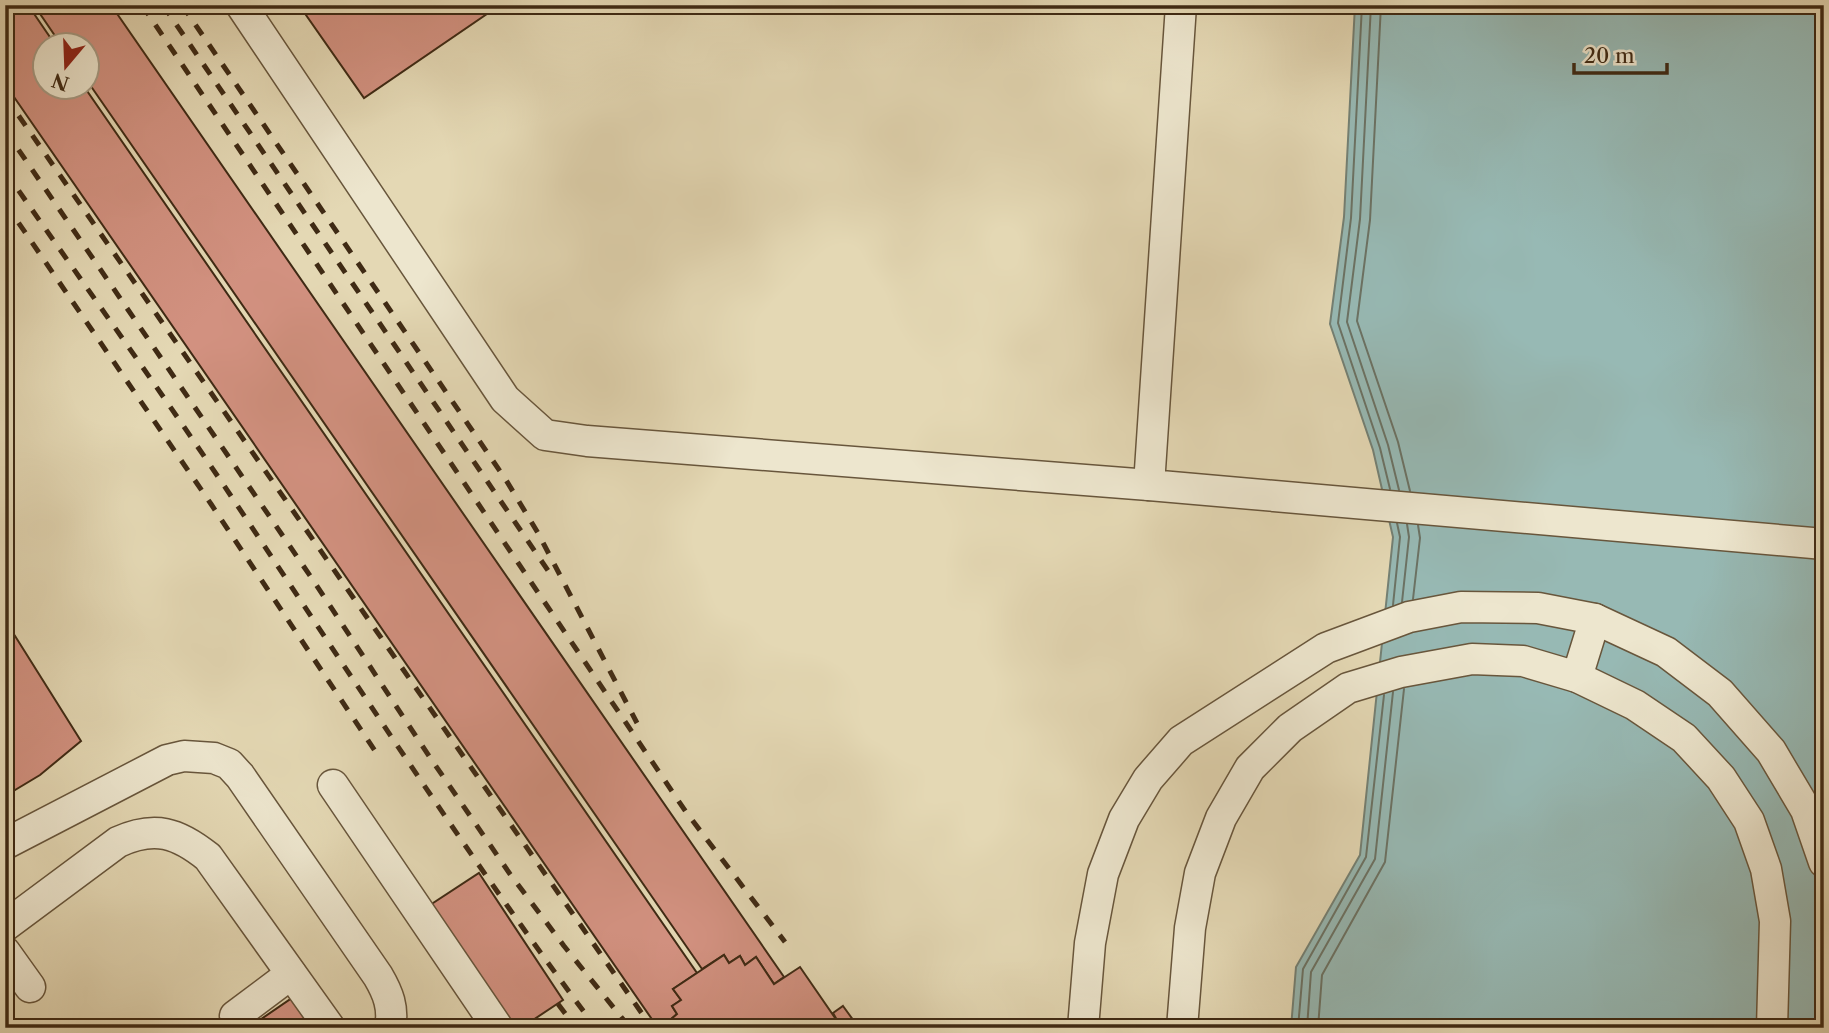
<svg xmlns="http://www.w3.org/2000/svg" width="1829" height="1033" font-family="'Libre Caslon Text',serif">
<style>
.water{fill:#97b9b4;stroke:#748074;stroke-width:2}
.lines{fill:none;stroke-linecap:round;stroke-linejoin:round}
.shore{stroke:#6b7264;stroke-width:2}
.building{fill:#d29180;stroke:#3f2a14;stroke-width:2}
.minor-casing{stroke:#68563c;stroke-width:33}
.minor{stroke:#ede6ce;stroke-width:30}
.rail{stroke:#3f2a14;stroke-width:5;stroke-dasharray:12 12;stroke-linecap:butt}
</style>
<rect width="100%" height="100%" fill="#e4d8b4"/>
<filter id="stains"><feTurbulence type="fractalNoise" baseFrequency=".00286" numOctaves="4"/><feColorMatrix values="0 0 0 0 .2 0 0 0 0 .09 0 0 0 0 .02 0 0 0 .5 -.17"/></filter>
<radialGradient id="worn" r=".72"><stop offset=".6" stop-color="#630" stop-opacity="0"/><stop offset="1" stop-color="#630" stop-opacity=".3"/></radialGradient>
<path class="water" d="M1355 5H1824V1028H1291L1296 967 1360 855 1393 537 1373 450 1330 324 1344 217Z"/>
<g class="lines">
<g class="shore">
<path d="M1362 5 1351 218 1338 323 1380 448 1390 489"/>
<path d="M1371 5 1360 219 1347 322 1388 445 1399 490"/>
<path d="M1381 5 1370 220 1357 321 1398 442 1410 491"/>
<path d="M1413 599 1420 538 1418 525"/>
<path d="M1402 602 1409 537 1407 524"/>
<path d="M1393 605 1400 537 1397 523"/>
<path d="M1298 1028 1303 969 1366 857 1384 695"/>
<path d="M1307 1028 1311 972 1375 859 1393 692"/>
<path d="M1318 1028 1322 975 1385 862 1404 689"/>
</g>
</g>
<g class="building">
<path d="M5 5H28L56 46H46V88H85L697 973 673 989 681 1000 672 1006 677 1014 670 1020 675 1028H658L5 84Z"/>
<path d="M34 5H111L784 977 774 984 756 957 745 965 740 956 729 963 724 955 702 969 88 82V46H62Z"/>
<path d="M299 5H500L364 98Z"/>
<path d="M5 620 81 741 40 775 5 796Z"/>
<path d="M479 873 563 1000 521 1028H507L427 907Z"/>
<path d="M724 955 729 963 740 956 745 965 756 957 774 984 800 967 842 1028H675L670 1020 677 1014 672 1006 681 1000 673 989Z"/>
<path d="M292 998 312 1028H248Z"/>
<path d="M843 1006 859 1028 841 1027 833 1013Z"/>
</g>
<g class="lines">
<g class="minor-casing">
<g id="minor">
<path d="M241 5 505 399 545 435 587 441 1149 485"/>
<path d="M1181 5 1149 485 1824 544"/>
<path d="M1577 677 1595 619"/>
<path d="M333 785 498 1028"/>
<path d="M5 844 167 760 184 756 214 758 229 764 240 776 378 976C388 993 394 1008 390 1028"/>
<path d="M5 926 118 842C155 825 178 833 208 857L330 1028"/>
<path d="M5 952 30 987"/>
<path d="M235 1016 291 974"/>
<path d="M1083 1028 1090 943 1103 874 1124 819 1148 779 1181 741 1326 648 1409 617 1461 607 1538 608 1595 619 1666 652 1720 693 1771 751 1806 810 1824 862"/>
<path d="M1182 1028 1190 928 1200 873 1221 818 1250 768 1290 728 1348 688 1401 672 1472 659 1523 661 1577 677 1635 705 1684 738 1721 778 1749 821 1766 869 1775 921 1772 1028"/>
</g>
</g>
<use href="#minor" class="minor"/>
<g class="rail">
<path d="M142 5 686 812 785 942"/>
<path d="M163 5 551 575"/>
<path d="M182 5 506 480 538 533 637 723"/>
<path d="M5 96 652 1028"/>
<path d="M5 130 313 580 429 756 510 874 564 946 630 1028"/>
<path d="M5 171C80 279 158 387 231 496 351 675 467 856 596 1028"/>
<path d="M5 203 211 504 377 754"/>
<path d="M558 1004 576 1028"/>
</g>
</g>
<rect width="1829" height="1033" fill="none" stroke="#e4d8b4" stroke-width="28"/>
<rect x="7" y="7" width="1815" height="1019" fill="none" stroke="#3f2a14" stroke-width="3.5"/>
<rect x="14" y="14" width="1801" height="1005" fill="none" stroke="#3f2a14" stroke-width="2"/>
<g transform="translate(66 66) rotate(199)"><circle r="33" fill="#ede6ce" stroke="#a79b84" stroke-width="2"/>
<path d="M0-5L12 26L0 18L-12 26Z" fill="#8f2418"/>
<text y="-10" font-size="19" font-weight="bold" text-anchor="middle" fill="#3f2a14">N</text>
</g>
<path d="M1574 63v10h93v-10" fill="none" stroke="#3f2a14" stroke-width="3.5"/>
<text x="1584" y="63" font-size="21" fill="#3f2a14" stroke="#ede6ce" stroke-width="5" paint-order="stroke">20 m</text>
<rect width="100%" height="100%" filter="url(#stains)"/>
<rect width="100%" height="100%" fill="url(#worn)"/>
</svg>
